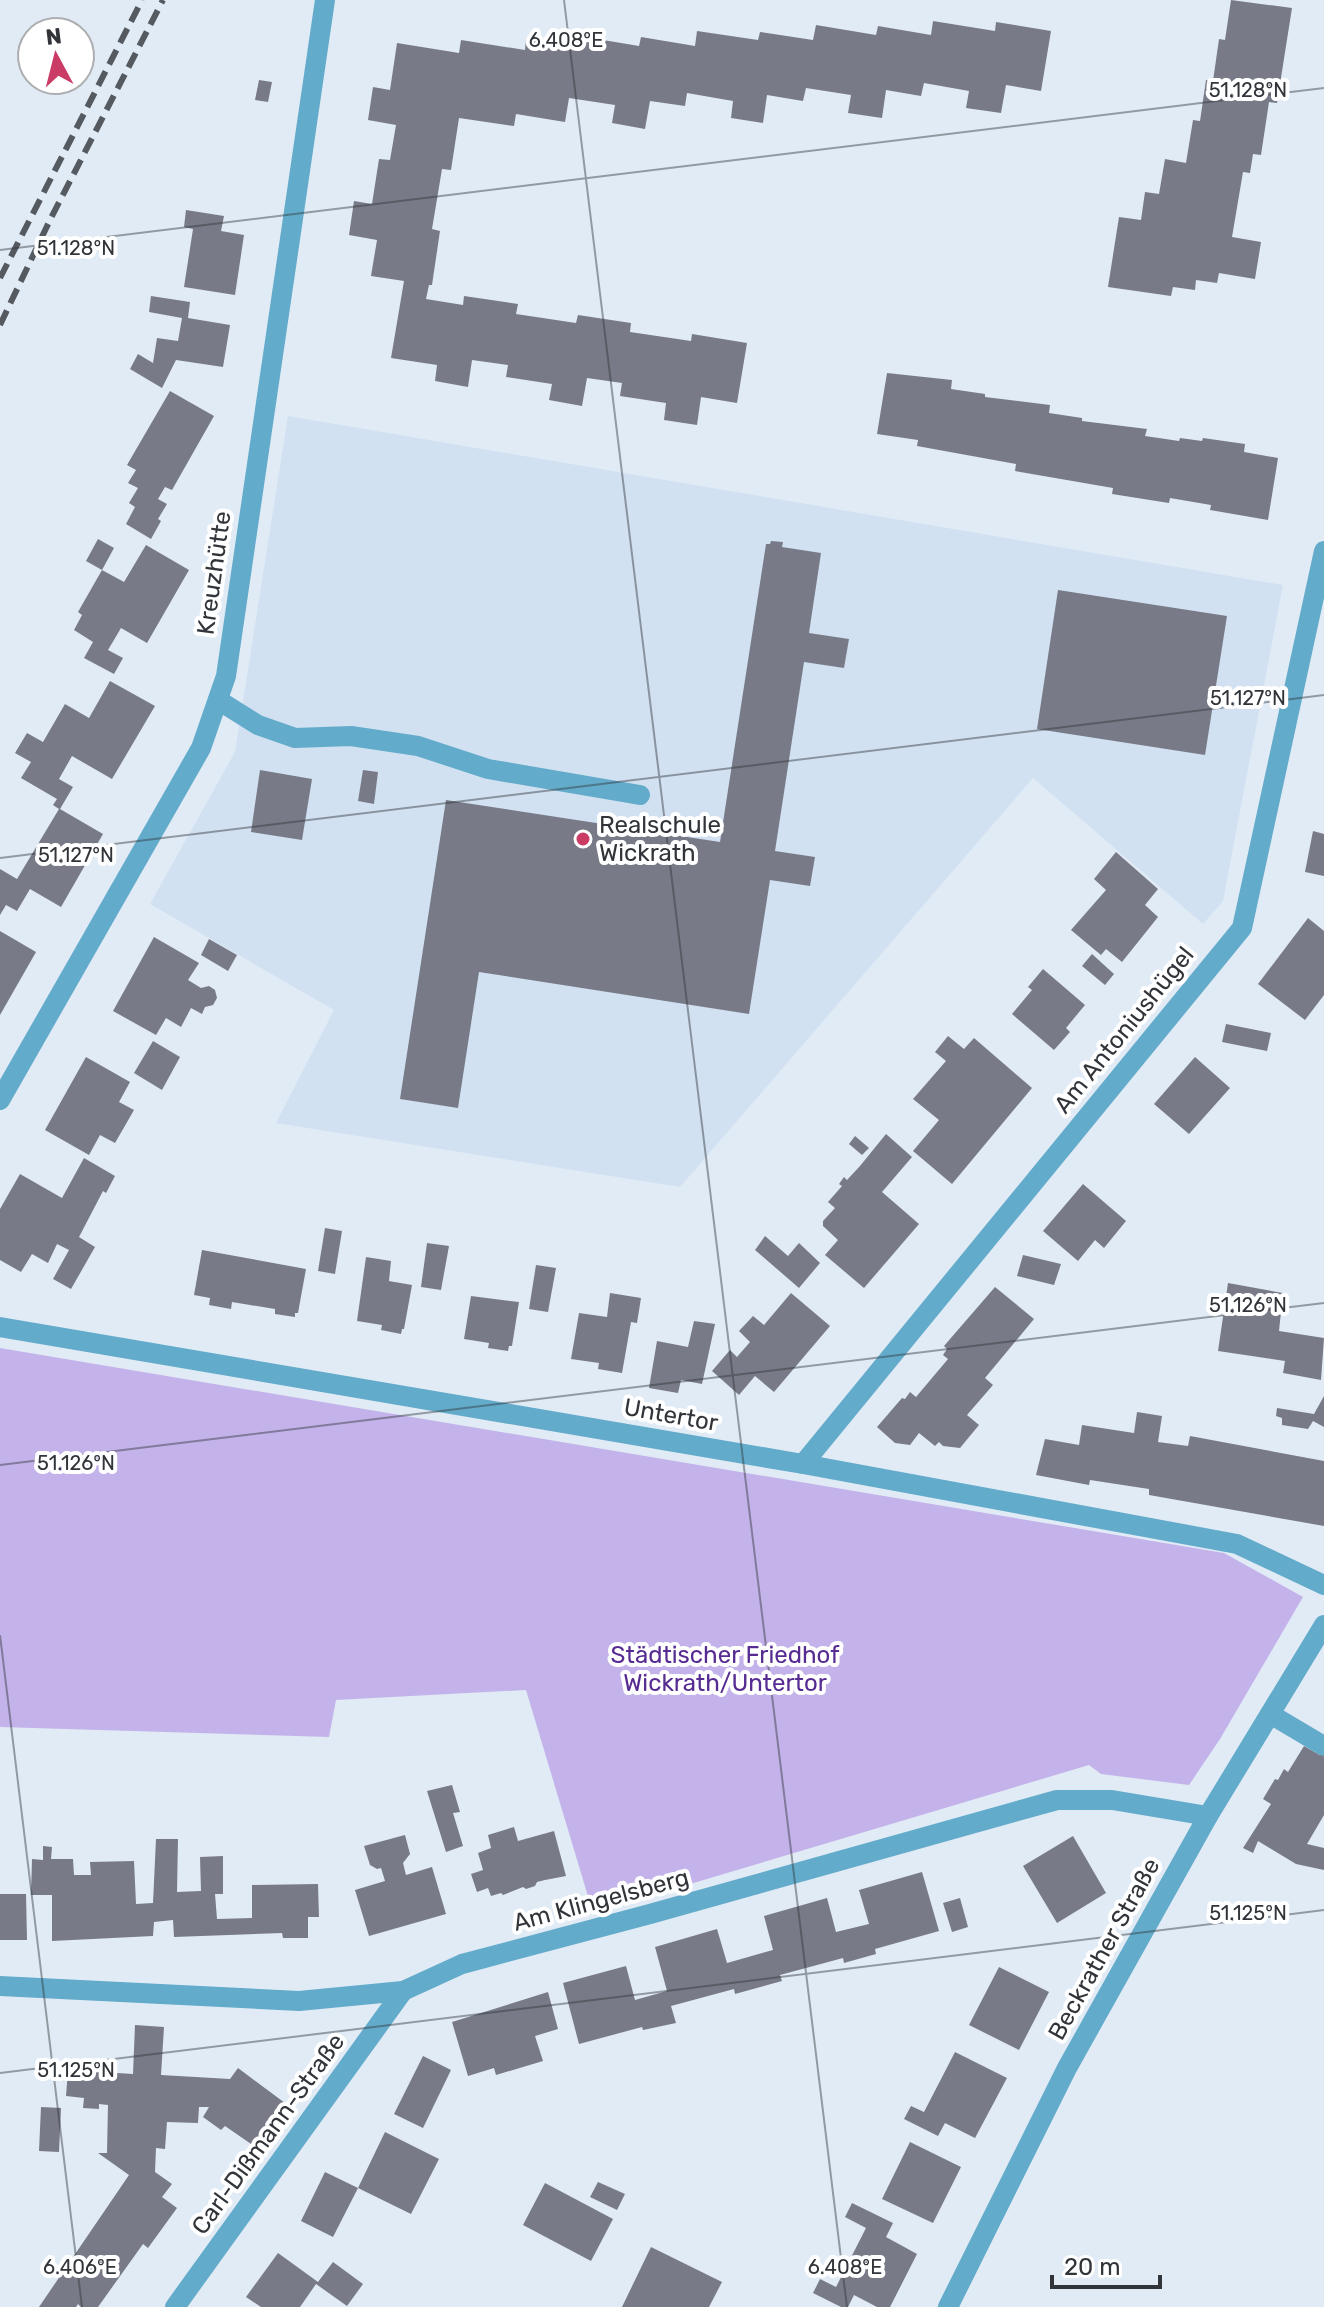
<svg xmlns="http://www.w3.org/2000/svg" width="1324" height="2307" font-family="Rubik,sans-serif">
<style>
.built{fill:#d1e1f2}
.green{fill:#c3b3ea}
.building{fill:#787b87}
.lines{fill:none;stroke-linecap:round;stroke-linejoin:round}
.minor{stroke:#63abca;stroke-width:20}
.rail{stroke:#555a60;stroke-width:6;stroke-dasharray:16 8;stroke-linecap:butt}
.ticks{fill:none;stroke:#31353a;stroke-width:2;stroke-opacity:0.45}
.poi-dot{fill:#ca3c66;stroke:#fff;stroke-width:3}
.labels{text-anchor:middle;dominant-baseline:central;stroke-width:8;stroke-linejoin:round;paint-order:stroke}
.street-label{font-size:24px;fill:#31353a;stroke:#fff}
.poi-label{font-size:24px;fill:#31353a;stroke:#fff;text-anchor:start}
.park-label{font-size:24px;fill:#562b92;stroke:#fff}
.ticks-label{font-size:20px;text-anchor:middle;fill:#31353a;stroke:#fff;stroke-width:8;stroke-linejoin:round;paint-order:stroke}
</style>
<rect width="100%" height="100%" fill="#e1ebf6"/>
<path class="built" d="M288 416 1283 585 1223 901 1203 924 1033 778 680 1187 276 1123 334 1010 150 904 235 752Z"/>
<path class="green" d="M0 1348 1224 1553 1303 1597 1220 1739 1189 1785 1101 1774 1089 1765 593 1913 526 1690 336 1700 329 1737 0 1727Z"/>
<g class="building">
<path d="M1231 0 1292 8 1277 103 1269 102 1261 155 1253 154 1250 173 1243 172 1232 237 1261 242 1255 279 1219 273 1217 283 1196 280 1195 290 1173 287 1171 296 1108 287 1119 217 1141 220 1145 192 1159 194 1165 159 1186 163 1193 120 1200 121 1206 80 1213 81 1219 39 1225 40Z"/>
<path d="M933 21 995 31 996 22 1051 31 1041 91 1006 85 1001 113 966 108 969 91 924 83 921 96 886 90 882 118 848 113 851 95 806 88 803 101 767 95 763 123 731 118 733 101 687 93 685 106 650 101 645 129 612 123 615 105 569 98 565 122 516 114 514 126 459 118 451 170 442 169 432 229 440 231 432 285H429L426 299 463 305 464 296 518 304 516 314 576 323 578 315 631 323 630 332 691 341 692 334 747 343 737 403 701 397 697 425 664 420 666 403 620 396 622 383 587 378 582 406 549 400 552 384 506 377 508 365 472 360 468 387 435 381 437 365 391 358 404 281 371 276 377 240 349 235 354 201 372 204 379 159 390 160 396 125 368 120 373 87 390 90 397 43 459 53 461 40 525 50 526 39 577 47 579 36 639 46 641 37 695 46 697 31 758 40 760 32 813 40 816 25 876 35 878 26 931 35Z"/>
<path d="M259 80 272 82 268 102 255 100Z"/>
<path d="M186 210 224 216 221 231 244 235 235 295 184 287 193 229 184 227Z"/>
<path d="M151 296 190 302 188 318 230 325 223 367 176 360 162 388 130 369 138 354 153 363 157 338 178 341 182 318 149 312Z"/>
<path d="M887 373 952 380 951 389 985 394V397L1050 405 1049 413 1082 418V421L1147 429 1145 436 1179 441 1180 438 1202 441 1203 438 1245 444 1244 452 1278 458 1268 520 1210 510 1211 505 1170 498 1169 503 1112 494 1113 488 1015 471 1016 464 917 446 918 440 877 434Z"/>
<path d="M170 391 214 416 172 490 165 487 158 499 167 504 158 519 161 521 151 539 126 524 135 507 129 503 138 488 128 483 136 470 127 465Z"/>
<path d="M98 539 114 548 102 570 124 582 146 545 189 570 147 643 121 628 108 650 123 658 114 674 84 658 93 642 74 630 82 615 78 612 102 570 86 561Z"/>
<path d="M771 541 783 542 782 547 821 553 809 633 849 639 844 668 804 662 775 851 815 857 810 886 770 880 749 1014 479 972 458 1108 400 1099 446 800 720 842 766 544H770Z"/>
<path d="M1058 590 1227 616 1205 755 1037 729Z"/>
<path d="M110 681 155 706 112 779 72 756 59 779 73 787 60 809 103 834 61 907 30 889 17 911 6 905 0 915V869L17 879 59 809 53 805 57 799 21 778 31 762 15 753 27 733 43 742 65 704 89 718Z"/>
<path d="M260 770 312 779 302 840 251 832Z"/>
<path d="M363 770 378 772 374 804 358 801Z"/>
<path d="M1313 831 1324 834V876L1305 872Z"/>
<path d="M1116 852 1158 889 1145 905 1158 917 1122 962 1106 949 1101 955 1071 930 1106 890 1094 879Z"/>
<path d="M1308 918 1324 931V995L1305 1020 1258 984Z"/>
<path d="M0 931 36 952 0 1015Z"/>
<path d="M154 937 199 963 188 980 201 988 209 986 215 990 217 998 213 1005 205 1007 202 1014 191 1008 181 1027 166 1018 156 1035 113 1011Z"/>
<path d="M209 939 237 955 228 971 201 955Z"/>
<path d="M1092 954 1114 974 1105 985 1082 966Z"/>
<path d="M1043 969 1085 1005 1066 1028 1070 1032 1054 1050 1012 1014 1032 990 1028 987Z"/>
<path d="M1226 1024 1271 1033 1267 1051 1222 1042Z"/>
<path d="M948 1036 964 1049 974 1038 1032 1088 952 1184 913 1151 939 1120 913 1099 946 1061 935 1052Z"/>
<path d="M153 1041 180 1057 162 1090 134 1073Z"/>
<path d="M86 1057 130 1082 119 1102 134 1110 115 1143 100 1135 89 1155 45 1130Z"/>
<path d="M1195 1057 1230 1088 1189 1134 1154 1104Z"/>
<path d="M886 1134 912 1157 882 1192 919 1224 864 1288 825 1255 838 1240 823 1226V1221L835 1208 828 1202 842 1186 839 1184 844 1177 847 1180 860 1166Z"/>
<path d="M855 1136 869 1148 862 1155 849 1144Z"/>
<path d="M84 1158 115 1176 106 1193 103 1191 79 1237 95 1247 71 1289 53 1279 69 1250 57 1244 48 1263 32 1254 21 1272 0 1260V1209L20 1174 62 1198Z"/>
<path d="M1083 1184 1126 1221 1104 1248 1095 1240 1078 1261 1043 1231Z"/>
<path d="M325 1228 342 1231 335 1274 318 1271Z"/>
<path d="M765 1236 788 1256 799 1243 820 1263 799 1288 755 1250Z"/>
<path d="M427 1243 449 1246 441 1290 421 1287Z"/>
<path d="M202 1250 306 1269 298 1313H295V1317L275 1314V1309L232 1302 231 1309 209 1305 210 1298 194 1295Z"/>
<path d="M1023 1255 1061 1264 1054 1285 1017 1276Z"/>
<path d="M366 1257 391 1261 389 1281 412 1285 404 1329H402L401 1334 381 1330 382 1325 357 1321Z"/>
<path d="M536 1265 556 1268 548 1312 529 1309Z"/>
<path d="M1228 1283 1283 1293 1279 1331 1324 1338 1321 1380 1283 1373 1285 1361 1218 1351Z"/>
<path d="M995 1287 1034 1319 985 1378 993 1385 967 1415 979 1425 960 1448 943 1446 939 1442 935 1446 919 1433 910 1445 895 1443 877 1427 902 1398 905 1399 910 1392 916 1397 948 1359 943 1355 947 1349 944 1346Z"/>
<path d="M610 1293 641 1298 637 1323 631 1322 622 1373 598 1369 599 1363 571 1359 579 1313 607 1317Z"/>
<path d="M791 1293 830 1326 774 1392 755 1376 739 1395 712 1371 730 1350 737 1357 750 1342 739 1331 753 1316 764 1325Z"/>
<path d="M471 1296 519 1302 512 1346H509L508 1351 488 1348 489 1343 464 1339Z"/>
<path d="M694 1321 715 1324 702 1384 681 1380 678 1393 649 1388 657 1341 688 1347Z"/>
<path d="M1324 1396V1427L1313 1421 1308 1429 1282 1425V1418L1276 1416 1277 1408 1314 1414Z"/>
<path d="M1137 1412 1162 1416 1158 1442 1188 1446 1190 1436 1324 1461V1526L1149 1495V1489L1090 1480 1089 1485 1036 1475 1045 1439 1079 1445 1082 1425 1134 1433Z"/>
<path d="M1304 1746 1320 1755 1322 1753 1324 1754V1815L1307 1844 1324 1848V1870L1296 1864 1258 1841 1253 1853 1243 1848 1271 1804 1263 1799 1275 1779 1278 1780 1284 1769 1288 1772Z"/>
<path d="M452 1785 460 1812 453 1813 463 1846 446 1852 427 1791Z"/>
<path d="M514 1827 518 1841 554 1831 566 1876 545 1880 537 1882 535 1886 526 1889 523 1887 503 1895 501 1893 491 1896 488 1888 477 1892 471 1874 483 1870 478 1853 491 1848 488 1835Z"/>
<path d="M405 1835 410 1854 403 1863 406 1875 432 1867 446 1914 369 1936 355 1890 385 1881 381 1868 377 1869 370 1865 364 1846Z"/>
<path d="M1073 1836 1106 1893 1057 1923 1023 1866Z"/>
<path d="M156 1839H178L177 1892 201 1891 200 1857 223 1856V1894H215L217 1919 252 1918V1885L318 1884 319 1917H308V1938H283L282 1933 174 1937 173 1920 154 1922 153 1936 52 1941V1895H31L32 1859 43 1860V1846L52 1847 51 1859H73L74 1875H91L90 1862 134 1861 136 1904 153 1903Z"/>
<path d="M922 1872 939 1931 875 1949 876 1954 844 1963 843 1958 780 1975 782 1981 735 1994 734 1989 671 2006 676 2023 643 2030 642 2027 579 2044 563 1983 626 1966 635 2000 667 1991 655 1947 717 1929 727 1963 773 1950 764 1916 827 1898 836 1932 869 1924 859 1890Z"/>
<path d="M0 1894H26L27 1940H0Z"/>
<path d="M960 1898 968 1927 952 1932 943 1903Z"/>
<path d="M999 1967 1049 1992 1019 2050 969 2025Z"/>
<path d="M548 1992 558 2029 535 2036 543 2061 496 2075 494 2068 468 2076 452 2022Z"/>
<path d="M135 2025 164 2027 161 2075 230 2079 238 2068 285 2103 254 2146 225 2126 221 2130 203 2117 209 2107H199L198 2123 167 2122 165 2149 156 2148 155 2172 172 2184 162 2197 177 2208 148 2248 143 2244 98 2307H81L78 2304 76 2307H39L129 2175 98 2153H107L108 2105 99 2104V2109L83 2108 84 2098 66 2096 68 2070 133 2074Z"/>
<path d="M955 2052 1007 2078 975 2138 945 2123 938 2136 904 2119 911 2106 924 2112Z"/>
<path d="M423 2056 451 2070 423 2128 394 2114Z"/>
<path d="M41 2107 61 2108 59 2152 39 2151Z"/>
<path d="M385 2132 439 2159 411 2214 358 2188Z"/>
<path d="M910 2142 961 2167 933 2223 882 2199Z"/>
<path d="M325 2172 358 2188 333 2237 301 2221Z"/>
<path d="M598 2182 625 2194 617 2210 590 2197Z"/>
<path d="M545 2183 613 2219 591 2261 523 2225Z"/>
<path d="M852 2203 893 2223 886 2237 917 2254 890 2307H877L854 2295 848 2307H841L813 2293 820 2279 836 2287 866 2228 845 2217Z"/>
<path d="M651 2247 722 2282 709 2307H622Z"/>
<path d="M278 2253 318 2282 333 2262 363 2284 347 2306 316 2284 300 2307H261L246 2297Z"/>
</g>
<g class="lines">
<g class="minor">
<path d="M218 700 258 725 295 738 351 736 418 746 488 769 640 795"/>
<path d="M0 1100 201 748 226 676 325 0"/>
<path d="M0 1327 803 1464 1237 1544 1324 1585"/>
<path d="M803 1464 1242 928 1324 551"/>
<path d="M1270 1714 1324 1746"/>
<path d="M0 1986 299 2001 403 1991 462 1964 650 1914 1057 1800H1112L1208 1816"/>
<path d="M175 2307 403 1991"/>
<path d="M948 2307 1067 2068 1208 1816 1324 1625"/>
</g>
<g class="rail">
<path d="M0 278 142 0"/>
<path d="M0 325 50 220 163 0"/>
</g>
</g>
<path class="ticks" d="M564 0 847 2307M0 250 1324 88M0 858 1324 695M0 1465 1324 1303M0 1635 82 2307M0 2073 1324 1910"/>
<circle class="poi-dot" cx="583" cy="839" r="8"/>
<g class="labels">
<g class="street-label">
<text transform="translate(214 573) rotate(-82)">Kreuzhütte</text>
<text transform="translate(1124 1030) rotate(-51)">Am Antoniushügel</text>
<text transform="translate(671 1415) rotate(10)">Untertor</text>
<text transform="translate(601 1900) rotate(-15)">Am Klingelsberg</text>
<text transform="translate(1104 1949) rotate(-61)">Beckrather Straße</text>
<text transform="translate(268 2134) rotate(-54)">Carl-Dißmann-Straße</text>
</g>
<g class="poi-label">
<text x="599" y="825">Realschule<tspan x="599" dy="28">Wickrath</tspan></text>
</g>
<g class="park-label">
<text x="725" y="1655">Städtischer Friedhof<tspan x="725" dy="28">Wickrath/Untertor</tspan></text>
</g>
</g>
<g class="ticks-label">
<text x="566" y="47">6.408°E</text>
<text x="1248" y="97">51.128°N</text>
<text x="76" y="255">51.128°N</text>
<text x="1248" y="705">51.127°N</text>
<text x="76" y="862">51.127°N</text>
<text x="1248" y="1312">51.126°N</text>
<text x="76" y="1470">51.126°N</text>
<text x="1248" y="1920">51.125°N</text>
<text x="76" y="2077">51.125°N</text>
<text x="80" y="2274">6.406°E</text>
<text x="845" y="2274">6.408°E</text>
</g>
<g transform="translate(56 56) rotate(353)"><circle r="38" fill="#ffffff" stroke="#adaeb0" stroke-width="2"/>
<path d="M0-6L14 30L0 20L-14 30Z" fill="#ca3c66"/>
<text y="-12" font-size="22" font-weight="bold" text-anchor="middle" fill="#31353a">N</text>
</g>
<path d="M1052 2275v12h108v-12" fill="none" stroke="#31353a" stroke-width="4"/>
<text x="1064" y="2275" font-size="24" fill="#31353a" stroke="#ffffff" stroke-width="6" paint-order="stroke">20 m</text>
</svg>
